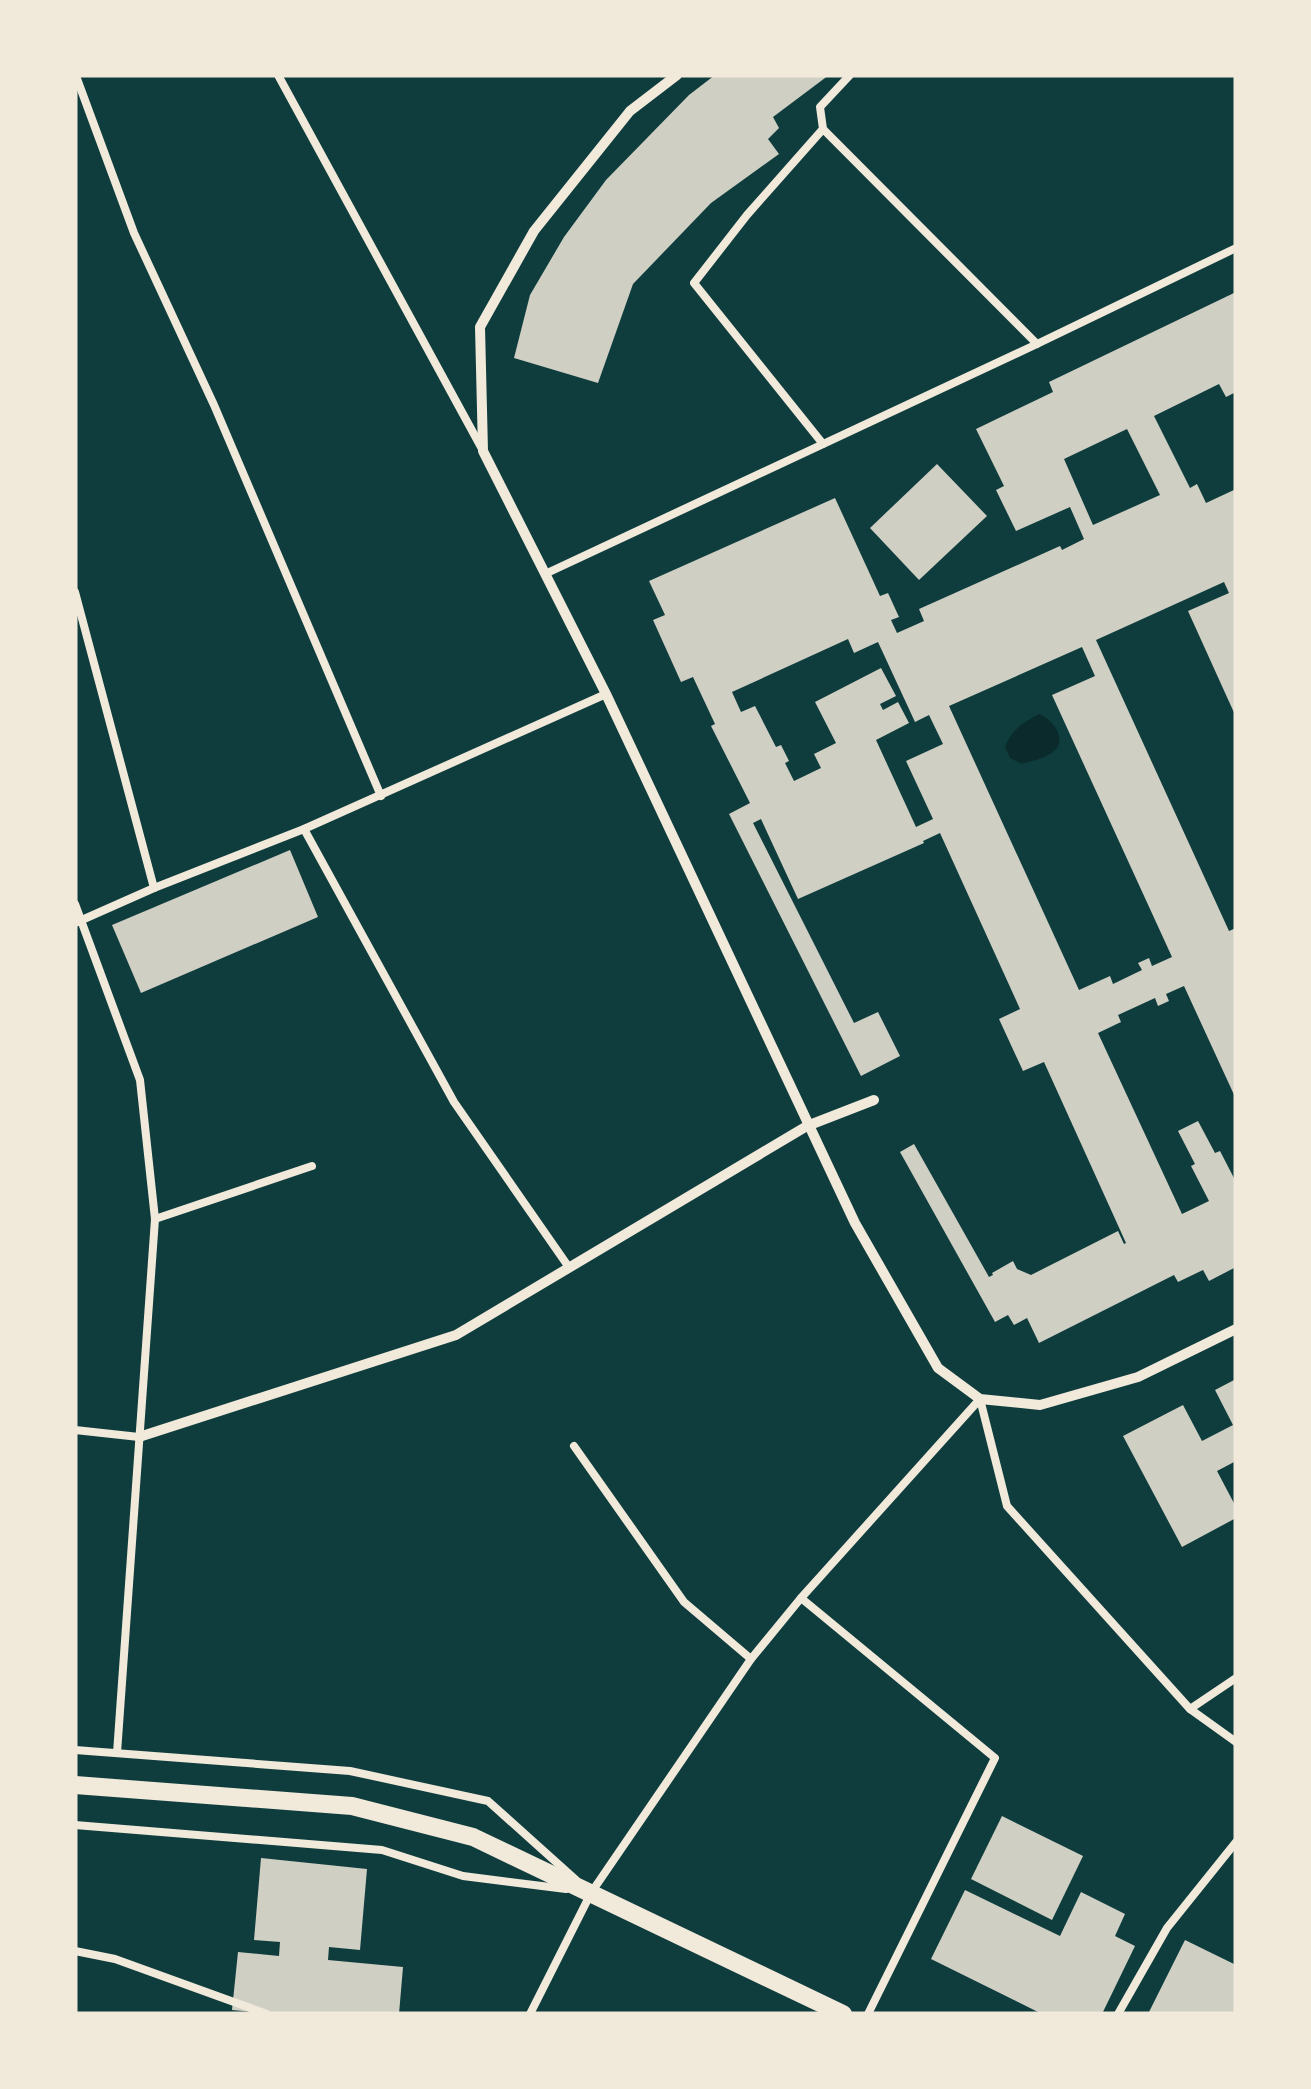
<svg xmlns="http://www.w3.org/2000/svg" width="1311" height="2089" font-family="'Roboto Serif',serif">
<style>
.water{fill:#0a2a2b}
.building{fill:#cfcfc3;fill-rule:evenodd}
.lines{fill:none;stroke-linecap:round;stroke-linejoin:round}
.service{stroke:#f1e9da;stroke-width:8}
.minor{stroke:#f1e9da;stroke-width:10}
.tertiary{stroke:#f1e9da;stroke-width:18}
</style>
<rect width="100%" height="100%" fill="#0f3d3e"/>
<path class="water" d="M1039 714C1054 720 1068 740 1053 752 1046 758 1031 761 1022 764L1010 758 1005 747C1011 730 1024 722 1039 714Z"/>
<g class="building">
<path d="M715 75H829L773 117 779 128 768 139 779 154 711 203 633 284 598 383 514 358 530 295 564 237 606 180 689 95Z"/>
<path d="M1236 292V392L1226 397 1219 384 1154 416 1190 488 1197 484 1206 503 1236 489V717L1188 611 1229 593 1224 582 1096 640 1229 931 1236 928V1099L1184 986 1166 994 1169 1001 1158 1006 1155 998 1118 1015 1121 1022 1098 1033 1182 1214 1209 1201 1191 1166 1195 1164 1178 1131 1198 1121 1215 1153 1220 1151 1236 1182V1267L1209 1281 1203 1270 1178 1282 1174 1275 1039 1343 1027 1318 1014 1325 1008 1315 995 1322 900 1152 914 1144 989 1277 993 1275 992 1273 1013 1261 1017 1269 1031 1275 1118 1231 1124 1244 1126 1243 1044 1062 1023 1071 999 1019 1020 1009 940 833 923 841 924 843 798 899 761 819 753 823 854 1023 878 1012 900 1056 861 1076 729 814 750 803 711 726 715 724 693 677 681 682 653 620 665 615 649 581 835 498 880 596 888 593 899 617 891 620 897 633 924 621 919 609 1060 546 1062 550 1084 539 1070 507 1016 531 996 490 1004 486 976 429 1053 392 1049 382ZM1127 429 1160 495 1093 525 1064 459ZM848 639 854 653 878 642 915 722 929 715 943 744 906 761 933 819 916 827 876 740 909 723 898 702 883 710 880 704 896 696 881 668 815 702 836 743 814 754 821 768 794 781 785 763 789 761 781 745 776 747 755 706 741 712 732 692ZM1082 647 1095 676 1052 695 1172 957 1152 966 1149 958 1138 963 1142 970 1113 984 1110 976 1079 990 949 706Z"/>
<path d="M937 464 987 516 919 580 870 528Z"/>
<path d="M290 850 318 917 141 993 112 925Z"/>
<path d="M1236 1379V1461L1217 1471 1236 1507V1518L1182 1547 1123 1436 1183 1405 1202 1441 1233 1425 1215 1390Z"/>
<path d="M1002 1816 1083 1856 1052 1920 971 1879Z"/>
<path d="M261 1858 367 1869 360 1950 329 1947 328 1960 403 1967 399 2014H274L232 2010 238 1952 279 1956 280 1942 254 1940Z"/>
<path d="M965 1890 1060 1936 1081 1892 1125 1914 1115 1936 1135 1946 1102 2014H1042L931 1959Z"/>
<path d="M1185 1940 1236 1965V2014H1148Z"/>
</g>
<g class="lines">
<g class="service">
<path d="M278 75 481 447"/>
<path d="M76 76 134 233 214 405 381 796"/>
<path d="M823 129 1037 344"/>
<path d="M823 444 694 283 747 215 823 129 820 107 850 75"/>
<path d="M545 574 1037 344 1236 248"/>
<path d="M75 592 154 888"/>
<path d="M304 829 454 1102 568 1266"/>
<path d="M75 904 140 1080 155 1219 117 1753"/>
<path d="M75 923 154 888 304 829 606 694"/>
<path d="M155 1219 312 1166"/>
<path d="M980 1399 1007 1506 1190 1709 1236 1742"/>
<path d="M75 1430 139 1437"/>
<path d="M574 1446 684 1602 751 1659"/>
<path d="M801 1598 995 1758 868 2014"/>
<path d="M1190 1709 1236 1678"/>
<path d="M75 1750 350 1771 488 1801 576 1880"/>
<path d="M75 1825 382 1850 463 1876 566 1889"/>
<path d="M75 1951 115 1959 267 2014"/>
<path d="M530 2014 591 1893 751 1659 801 1598 980 1399"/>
<path d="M1118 2014 1167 1928 1236 1842"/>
</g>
<g class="minor">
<path d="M677 75 630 111 534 231 480 327 483 451 606 694 855 1223 938 1368 980 1399 1040 1405 1138 1377 1236 1329"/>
<path d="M139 1437 456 1335 807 1126 874 1100"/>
</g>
<path class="tertiary" d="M75 1785 352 1806 473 1837 843 2014"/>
</g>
<rect width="1311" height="2089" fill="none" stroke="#f1e9da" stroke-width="155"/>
</svg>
